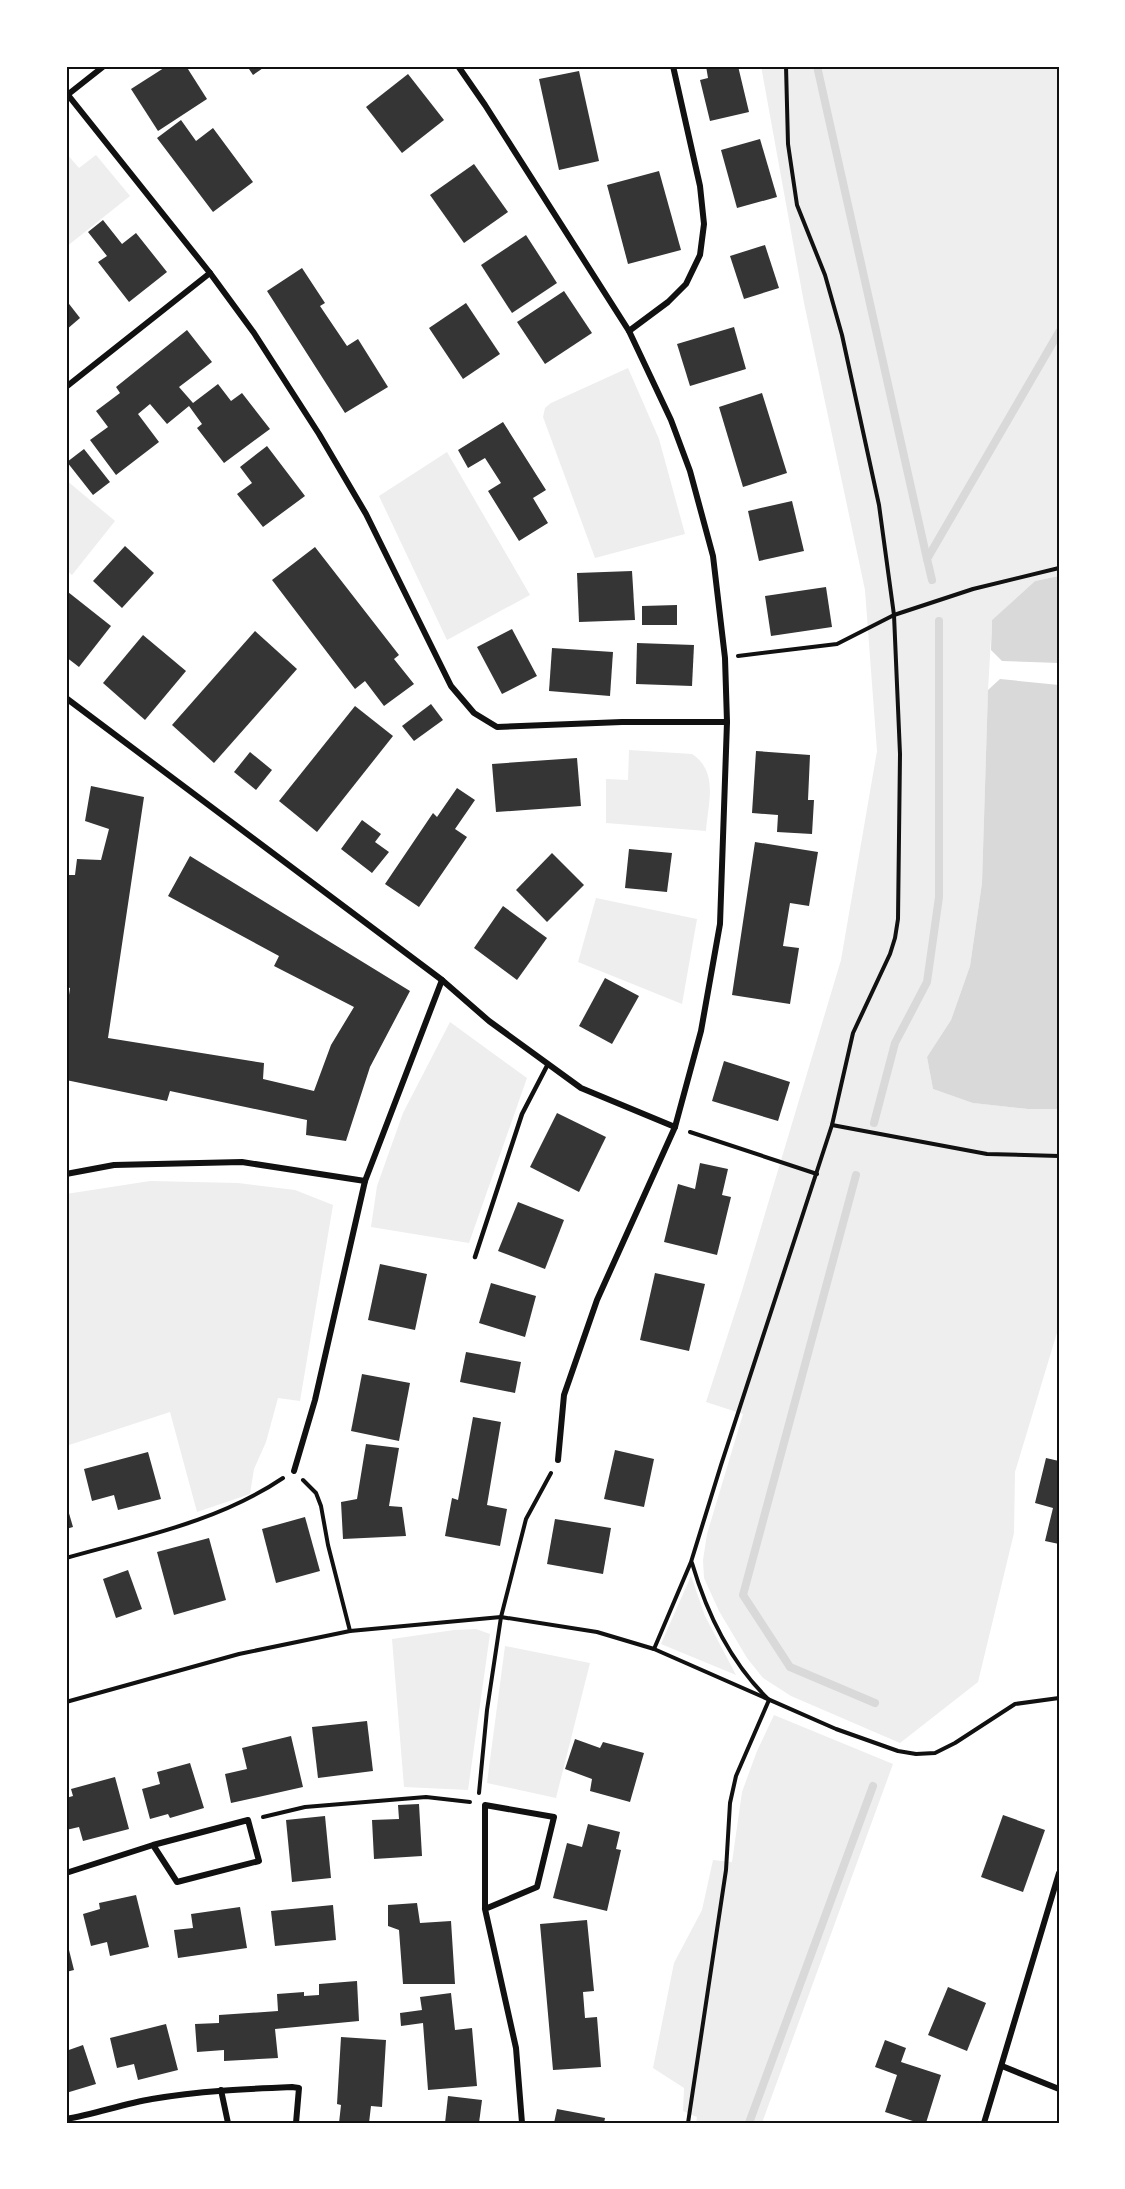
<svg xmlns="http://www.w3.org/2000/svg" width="1125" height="2189" font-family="'Noto Sans',sans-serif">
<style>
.green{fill:#eee}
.water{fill:#d9d9d9}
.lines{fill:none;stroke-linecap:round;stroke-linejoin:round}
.stream{stroke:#d9d9d9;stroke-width:8}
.building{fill:#353535}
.path{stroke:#111;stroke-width:4}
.service{stroke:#111;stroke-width:4.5}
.minor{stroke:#111;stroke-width:6}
.neatline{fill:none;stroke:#111;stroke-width:2}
</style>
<rect width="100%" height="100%" fill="#fff"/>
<g class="green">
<path d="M761 66H1059V576L1035 581 992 620 988 691 982 883 970 966 951 1020 927 1057 933 1089 974 1103 1028 1109H1059V1326L1015 1472 1014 1533 978 1682 900 1743 791 1696 763 1678 747 1658 719 1611 704 1578 703 1560 707 1534 743 1414 706 1402 741 1294 841 960 877 751 865 590 804 303Z"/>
<path d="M66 153 79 168 96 155 130 196 66 247Z"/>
<path d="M628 368 659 439 685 534 595 558 543 417 545 408 551 403Z"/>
<path d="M447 452 530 595 447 640 379 496Z"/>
<path d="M66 480 115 521 72 575 66 570Z"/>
<path d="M629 750 692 754C719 772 708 803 706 831L606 823V779L628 780Z"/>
<path d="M596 898 697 919 682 1004 578 962Z"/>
<path d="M450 1022 527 1078 469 1243 371 1227 377 1186 403 1113Z"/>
<path d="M150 1181 238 1183 295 1190 333 1205 300 1401 278 1398 266 1442 254 1469 250 1494 197 1512 170 1412 66 1446V1194Z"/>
<path d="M691 1576 705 1616 736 1675 661 1644Z"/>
<path d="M476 1629 490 1634 468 1790 404 1787 392 1639 454 1630Z"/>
<path d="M505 1646 590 1663 556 1798 487 1783Z"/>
<path d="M774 1715 893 1764 762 2123H696L697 2117 683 2111 684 2088 653 2068 674 1963 702 1910 713 1860 732 1862 742 1792 757 1751Z"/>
</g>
<g class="water">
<path d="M1059 576V663L1002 661 991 650 992 620 1035 581Z"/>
<path d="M1000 679 1059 685V1109H1028L973 1103 933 1089 927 1057 951 1020 970 966 982 883 988 690Z"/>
</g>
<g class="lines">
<g class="stream">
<path d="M817 66 927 559"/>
<path d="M932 580 927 559 1059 332"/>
<path d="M874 1123 895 1043 927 982 939 897V621"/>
<path d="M856 1175 743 1595 790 1667 875 1703"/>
<path d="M749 2123 873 1786"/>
</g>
</g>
<g class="building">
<path d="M167 66H186L207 99 158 131 131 89Z"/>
<path d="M247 66H266L253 75Z"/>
<path d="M706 66H738L749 112 710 121 700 80 708 78Z"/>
<path d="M579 71 599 161 559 170 539 79Z"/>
<path d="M408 74 444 120 402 153 366 107Z"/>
<path d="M181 120 196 141 213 128 253 182 213 212 157 138Z"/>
<path d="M760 139 777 197 737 208 721 150Z"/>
<path d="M474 164 508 212 464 243 430 195Z"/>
<path d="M659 171 681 250 628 264 607 185Z"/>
<path d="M103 220 122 244 136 233 167 272 129 302 98 262 107 256 88 232Z"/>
<path d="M526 235 557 283 512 313 481 265Z"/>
<path d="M765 245 779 288 744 299 730 256Z"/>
<path d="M302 268 325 303 320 306 347 346 358 339 388 387 345 413 267 291Z"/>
<path d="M564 291 592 333 545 364 517 322Z"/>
<path d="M66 300 80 318 66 330Z"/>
<path d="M466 303 500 354 463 379 429 328Z"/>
<path d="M734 327 746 369 690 386 677 344Z"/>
<path d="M187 330 212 362 179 387 193 403 218 384 231 401 242 393 270 429 224 463 197 428 202 424 189 406 167 424 150 404 138 414 159 442 116 475 90 440 108 427 96 411 120 393 116 387Z"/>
<path d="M762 393 787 473 743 487 719 407Z"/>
<path d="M503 422 546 490 533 498 548 523 519 541 488 491 501 483 485 458 468 468 458 450Z"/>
<path d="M267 446 305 496 263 527 237 494 252 483 240 467Z"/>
<path d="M84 449 110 482 93 495 67 462Z"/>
<path d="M792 501 804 551 759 561 748 511Z"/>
<path d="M125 546 154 573 122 608 93 581Z"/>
<path d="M315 547 399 655 394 659 414 684 384 706 365 681 355 689 272 580Z"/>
<path d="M632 571 635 620 579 622 577 573Z"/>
<path d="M826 587 832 627 771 636 765 596Z"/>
<path d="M68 592 111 626 79 667 66 657V595Z"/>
<path d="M677 605V625H642V606Z"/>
<path d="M512 629 537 676 502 694 477 647Z"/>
<path d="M255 631 297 669 214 763 172 725Z"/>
<path d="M143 635 186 671 145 720 103 683Z"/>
<path d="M637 643 694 645 692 686 636 684Z"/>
<path d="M552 648 613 652 610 696 549 691Z"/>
<path d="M431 704 443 720 414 741 402 726Z"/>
<path d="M355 706 393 736 317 832 279 801Z"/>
<path d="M756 751 810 755 808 800H814L812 834 777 832 778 815 752 813Z"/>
<path d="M250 752 272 770 256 790 234 772Z"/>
<path d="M577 758 581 806 496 812 492 764Z"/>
<path d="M91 786 144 797 108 1038 264 1063 263 1079 314 1091 331 1045 354 1007 274 966 279 956 168 896 190 856 410 991 370 1067 346 1141 306 1135 307 1120 170 1091 167 1101 66 1080V1016L70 988 66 987V875H75L77 859 101 860 109 829 85 821Z"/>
<path d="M457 788 475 800 455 829 467 837 419 907 385 884 433 813 437 817Z"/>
<path d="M362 820 381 834 375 842 389 852 372 873 341 849Z"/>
<path d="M755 842 818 852 809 906 790 903 783 946 799 948 790 1004 732 995Z"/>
<path d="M629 849 672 853 667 892 625 888Z"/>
<path d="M552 853 584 885 547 922 516 890Z"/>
<path d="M503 906 547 938 517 980 474 948Z"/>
<path d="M605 978 639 996 612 1044 579 1026Z"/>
<path d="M724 1061 790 1082 778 1121 712 1101Z"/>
<path d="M557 1113 606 1137 579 1192 530 1167Z"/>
<path d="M700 1163 728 1169 722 1195 731 1197 717 1255 664 1242 678 1184 695 1189Z"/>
<path d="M518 1202 564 1220 545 1269 498 1251Z"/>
<path d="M380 1264 427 1274 415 1330 368 1320Z"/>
<path d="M655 1273 705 1284 689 1351 640 1340Z"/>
<path d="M491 1283 536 1296 525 1337 479 1323Z"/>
<path d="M466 1352 521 1362 515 1393 460 1382Z"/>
<path d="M362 1374 410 1383 399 1441 351 1431Z"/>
<path d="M473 1417 501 1422 487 1505 507 1509 500 1546 445 1536 452 1498 458 1500Z"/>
<path d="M366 1444 399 1448 389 1506 402 1507 406 1536 343 1539 341 1502 357 1499Z"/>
<path d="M615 1450 654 1459 644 1507 604 1499Z"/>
<path d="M148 1452 161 1499 118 1510 114 1495 92 1501 84 1469Z"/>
<path d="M1046 1458 1059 1461V1544L1045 1541 1053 1508 1035 1503Z"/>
<path d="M66 1503 73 1527 66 1529Z"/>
<path d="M305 1517 320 1571 276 1583 262 1529Z"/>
<path d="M555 1519 611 1528 603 1574 547 1564Z"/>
<path d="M209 1538 226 1600 174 1615 157 1552Z"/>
<path d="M128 1570 142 1609 116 1618 103 1579Z"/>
<path d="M367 1721 373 1771 318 1778 312 1727Z"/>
<path d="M291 1736 303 1787 231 1803 225 1774 247 1769 242 1748Z"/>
<path d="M575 1739 600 1748 603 1742 644 1753 630 1802 590 1791 592 1779 565 1769Z"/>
<path d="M190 1763 204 1808 170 1818 168 1814 150 1819 142 1789 160 1784 157 1772Z"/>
<path d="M115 1777 129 1829 83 1841 79 1827 66 1830V1798L73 1796 71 1789Z"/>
<path d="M419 1804 422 1856 374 1859 372 1820 399 1819 398 1805Z"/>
<path d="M1003 1815 1045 1830 1023 1892 981 1877Z"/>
<path d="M325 1816 331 1878 292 1882 286 1820Z"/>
<path d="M588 1824 620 1832 616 1849 621 1850 607 1911 553 1898 567 1843 582 1847Z"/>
<path d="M136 1895 149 1947 110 1956 107 1942 91 1946 83 1914 100 1909 99 1903Z"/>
<path d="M417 1903 420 1923 451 1921 455 1984H403L399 1930 388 1926V1905Z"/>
<path d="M333 1905 336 1940 275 1946 271 1911Z"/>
<path d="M240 1907 247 1948 178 1958 174 1930 193 1928 191 1914Z"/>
<path d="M587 1920 594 1991 583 1992 585 2018 597 2017 601 2067 553 2070 540 1924Z"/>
<path d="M66 1938 74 1970 66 1972Z"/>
<path d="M357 1981 359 2021 275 2029 278 2058 224 2061V2050L197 2052 195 2024 219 2023V2015L278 2011 277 1994 304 1992V1996L319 1995V1984Z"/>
<path d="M948 1987 986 2003 967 2051 928 2035Z"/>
<path d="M451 1993 455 2030 472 2028 477 2086 428 2090 423 2023 401 2026 400 2013 422 2010 420 1997Z"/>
<path d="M166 2024 178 2070 138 2080 134 2064 117 2068 110 2038Z"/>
<path d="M341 2037 386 2040 382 2107 371 2106 369 2123H339L341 2105 337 2104Z"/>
<path d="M885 2040 906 2048 901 2062 941 2075 926 2123H919L885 2112 897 2075 875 2067Z"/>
<path d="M83 2045 96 2084 66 2093V2051Z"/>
<path d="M448 2096 482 2100 479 2123H445Z"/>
<path d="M557 2109 605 2118 604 2123H554Z"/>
</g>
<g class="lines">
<g class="path">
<path d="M738 656 837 644 894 615 973 589 1059 568"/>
<path d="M832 1125 987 1154 1059 1156"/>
<path d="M690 1132 817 1174"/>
<path d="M303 1480 316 1493 321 1506 328 1545 350 1631"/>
<path d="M66 1558C140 1537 218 1522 283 1478"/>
<path d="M654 1649 691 1562 721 1465 832 1125 853 1033 890 954 895 938 898 919 900 754 894 615 879 505 842 335 825 275 797 205 788 144 786 66"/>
<path d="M66 1702 239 1654 350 1631 501 1617 597 1632 654 1649 836 1729 898 1751 916 1754 935 1753 955 1743 1015 1704 1059 1698"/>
<path d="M479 1793 487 1710 501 1617 526 1519 551 1473"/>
<path d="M263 1817 305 1807 426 1797 470 1802"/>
<path d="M688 2123 726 1870 730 1803 736 1776 769 1700C731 1663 707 1614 692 1563"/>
</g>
<path class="service" d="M475 1257 522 1114 548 1064"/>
<g class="minor">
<path d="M458 66 485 105 629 331 671 420 690 471 713 556 725 658 727 722 720 924 701 1031 675 1127 597 1300 564 1395 558 1460"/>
<path d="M68 95 210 273 254 333 319 434 366 514 451 686 474 713 497 727 622 722H727"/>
<path d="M66 96 104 66"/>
<path d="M629 331 668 302 686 284 700 255 704 224 700 186 673 66"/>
<path d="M66 387 210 273"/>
<path d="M66 698 442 980 489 1021 581 1088 675 1127"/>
<path d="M66 1174 114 1165 242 1162 365 1181"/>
<path d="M294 1471 315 1400 365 1181 442 980"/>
<path d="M66 1873 153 1845 248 1820 259 1861 177 1882 153 1845"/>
<path d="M485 1909 537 1887 554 1817 485 1805V1909L516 2048 522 2123"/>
<path d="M1002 2066 1059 2089"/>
<path d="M221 2090 228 2123"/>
<path d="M66 2119C95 2114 123 2104 152 2099 199 2091 245 2089 292 2087L299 2088 296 2123"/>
<path d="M984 2123 1059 1873"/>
</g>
</g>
<rect width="1125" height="2189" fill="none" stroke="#ffffff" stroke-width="135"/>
<rect x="68" y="68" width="990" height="2054" class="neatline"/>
</svg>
